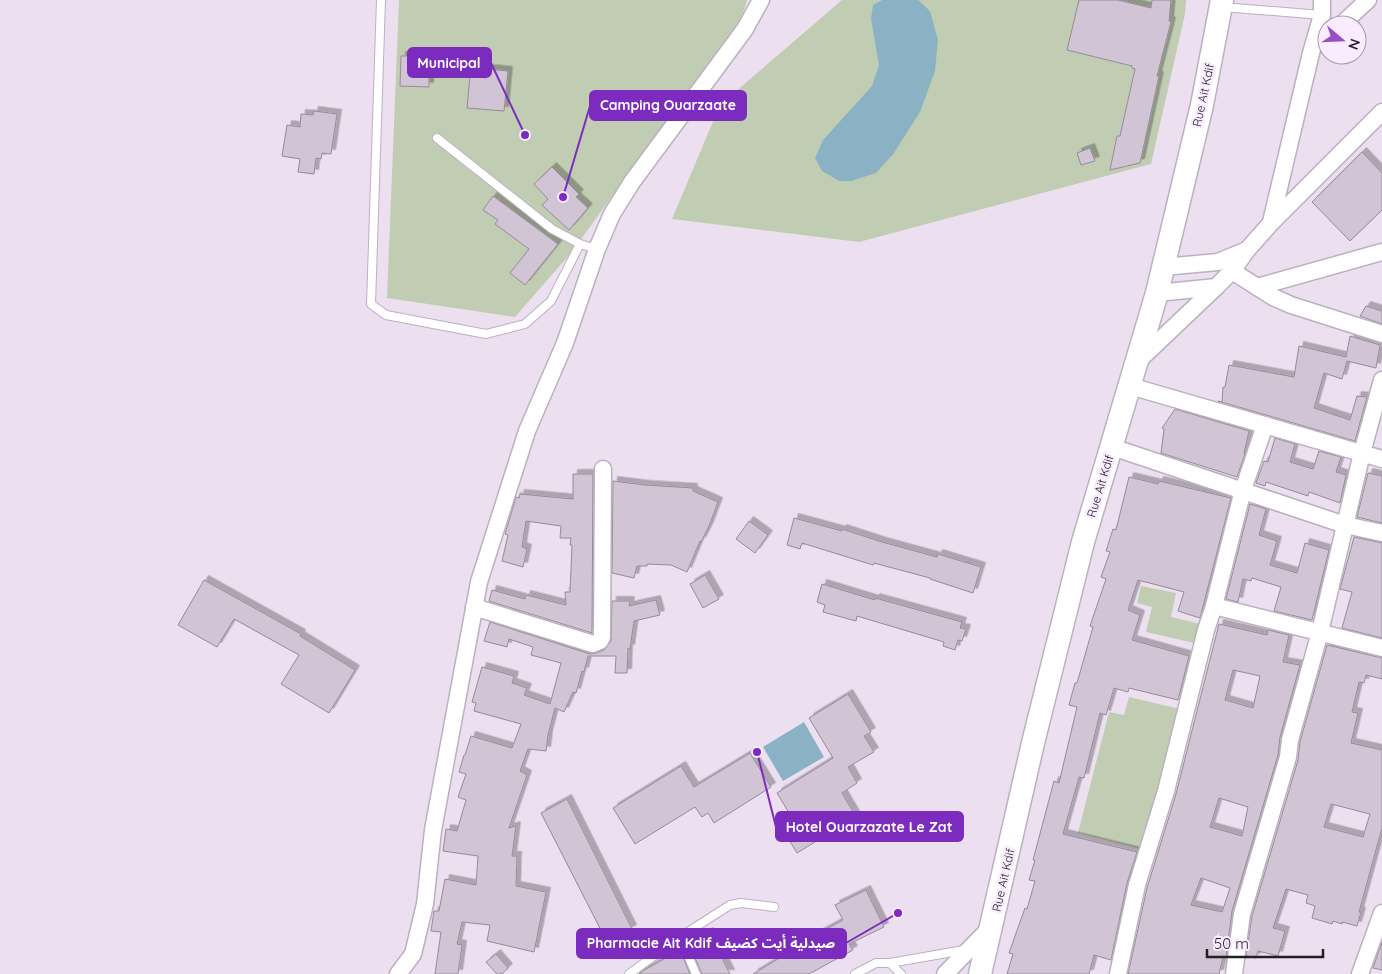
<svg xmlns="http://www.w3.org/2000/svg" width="1382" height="974" font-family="Quicksand,'Noto Sans Arabic',sans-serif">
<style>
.green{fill:#c1cdb2}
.water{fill:#8bb2c4}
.building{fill:#d0c4d5;stroke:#968a9a;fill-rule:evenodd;filter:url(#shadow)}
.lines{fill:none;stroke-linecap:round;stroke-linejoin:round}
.lane-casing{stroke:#bcb0c0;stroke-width:10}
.street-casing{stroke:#bcb0c0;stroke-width:19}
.secondary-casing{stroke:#bcb0c0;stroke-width:25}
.lane{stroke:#fff;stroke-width:8}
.street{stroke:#fff;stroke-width:16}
.secondary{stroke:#fff;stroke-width:22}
.labels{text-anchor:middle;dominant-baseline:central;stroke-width:5;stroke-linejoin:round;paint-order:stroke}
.street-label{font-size:12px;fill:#221e24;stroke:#f9ecfe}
.leader{fill:none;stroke:#7b2cbf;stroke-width:2}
.callout-dot{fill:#7b2cbf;stroke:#f9ecfe;stroke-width:2}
.callout{fill:#7b2cbf;stroke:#7b2cbf;stroke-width:2}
.callout-label{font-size:14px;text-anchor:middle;font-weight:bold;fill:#fff}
</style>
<defs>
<filter id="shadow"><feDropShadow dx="4.5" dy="-4.5" stdDeviation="0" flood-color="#0004"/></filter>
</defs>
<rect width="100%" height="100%" fill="#ecdff0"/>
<g class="green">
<path d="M399 0H747L742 17 571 253 515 317 387 298Z"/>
<path d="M842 0H1186L1185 14 1151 164 859 242 672 219 720 105Z"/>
<path d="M1141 586 1176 593 1171 617 1204 625 1199 644 1146 632 1152 607 1137 603Z"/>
<path d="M1129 697 1180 709 1144 850 1078 833 1109 712 1124 715Z"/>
</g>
<g class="water">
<path d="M882 0H918L930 11 938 40 935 71 920 112 894 153 876 173 851 181H839L822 171 815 158 823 140 872 86 879 65 871 19 873 5Z"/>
<path d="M804 722 824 757 783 781 763 747Z"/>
</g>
<g class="building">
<path d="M1079 0H1118L1151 8 1152 0H1171L1169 21 1171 22 1157 76H1159L1140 163 1110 170 1117 136H1120L1135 69 1132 68V66L1067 50Z"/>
<path d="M401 56H429V87L400 86Z"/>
<path d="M487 69 508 71 504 111 467 108 470 76 486 78Z"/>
<path d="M314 111 337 114 331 154 322 153 321 159 316 158 314 174 298 172 300 159 282 156 287 125 300 127 301 114 313 115Z"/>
<path d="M1090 148 1095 161 1081 165 1077 153Z"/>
<path d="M1362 152 1382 173V210L1350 241 1312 202Z"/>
<path d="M552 167 579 194 576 197 588 208 569 230 542 205 548 199 534 184Z"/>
<path d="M493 196 558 244 525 285 510 273 529 249 495 224 498 220 483 210Z"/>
<path d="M1366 306 1382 311V324L1360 316Z"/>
<path d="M1350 336 1380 345 1376 368 1347 361 1342 379 1324 373 1314 408 1350 420 1357 396 1367 397 1355 441 1218 401 1222 402 1223 387H1225L1229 365 1294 377 1299 346 1346 357Z"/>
<path d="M1175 409 1249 431 1244 453 1245 454 1237 477 1161 453 1164 429 1162 428Z"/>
<path d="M1275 438 1295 444 1290 462 1313 469 1319 451 1341 457 1336 472 1346 475 1340 503 1309 492 1308 496 1266 482 1265 486 1256 483 1264 461 1268 462Z"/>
<path d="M1368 473 1382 476V523L1357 517Z"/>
<path d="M573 474H593L592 633 489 601 492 590 525 599 526 595 566 605 565 592H570L572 545H570L571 538H560L561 526 526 521 522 547 527 549 523 567 502 561 508 535 505 534 516 497 519 498 520 494 573 499Z"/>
<path d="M1129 477 1158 484 1159 481 1231 498 1200 618 1178 611 1184 592 1138 580 1128 610 1140 615 1132 640 1189 656 1178 700 1129 688 1128 692 1114 688 1106 715 1100 713 1084 778 1079 777 1063 834 1137 852 1127 883 1111 960 1094 955 1089 974H1007L1013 954 1009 953 1025 908 1027 909 1035 881 1029 880 1035 860H1033L1054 781 1059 783 1077 707 1069 705 1075 683H1077L1093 627 1090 626 1106 579 1101 577 1110 552 1106 551 1113 529 1116 530Z"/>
<path d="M613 481 645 485 693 488V491L718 502 709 526 701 542 700 541 687 572 671 565 647 564V566H637L634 578 612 573Z"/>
<path d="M1250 504 1266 509 1259 535 1277 541 1270 565 1297 573 1305 543 1329 550 1312 620 1274 611 1281 587 1252 578 1251 581 1243 579 1238 602 1226 599Z"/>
<path d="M794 518 842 531V529L882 542 937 557 938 554 981 567 973 593 930 579V578L874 563 873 565 802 543 800 549 787 545Z"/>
<path d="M749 521 768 535 755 553 736 539Z"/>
<path d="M1354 537 1382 543V638L1342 628 1352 592 1340 589Z"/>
<path d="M705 575 719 599 703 608 690 584Z"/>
<path d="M204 580 301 634 300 636 355 670 329 713 281 684 299 655 234 619 217 647 178 625Z"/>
<path d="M822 584 875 600V598L962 622 960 628 966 629 962 641 958 640 955 650 943 646 944 642 857 616 856 621 823 612 825 605 817 602Z"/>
<path d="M656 600 660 615 634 621 630 649 628 648 627 673H615L616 656H588L584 672 582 671 576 693 573 692 564 712 555 708 548 735 546 751 528 749 520 771 527 775 509 828 516 826 512 856H517L516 886 546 892 534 952 487 941 490 925 462 922 457 944 462 945 458 974H435L441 932 431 931 434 911H439L445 879 476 885 478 856 443 851 446 829 457 831 466 800 458 797 466 774 459 772 464 755H465L471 736 512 748 521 724 474 711 476 703 472 702 482 667 514 676 512 683 527 688 524 695 550 704 561 663 531 655 533 647 509 639 507 647 484 641 490 622 590 654 596 653 604 650 611 641 612 601H630L629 606Z"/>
<path d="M1219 624 1267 635 1268 630 1289 635 1283 662 1300 665 1280 737 1278 755 1232 911 1226 958 1223 957 1219 974H1128L1147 888 1176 794ZM1233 670 1260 676 1253 708 1225 700ZM1219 798 1248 807 1242 836 1210 827ZM1201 878 1230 888 1222 912 1191 905Z"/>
<path d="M1327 645 1382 658V679L1366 675 1364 683 1359 682 1352 712 1358 713 1351 743 1382 750V828L1359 912H1361L1357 926 1342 922V924L1333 921 1332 924 1312 918 1315 906 1306 903 1308 895 1286 889 1273 928 1285 931 1278 956 1258 951 1256 958 1246 956 1252 916 1298 760 1300 742ZM1331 804 1370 814 1363 837 1324 827Z"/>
<path d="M848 694 871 732 864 736 874 752 848 767 857 783 842 793 856 817 797 853 783 830 795 823 777 793 833 758 809 718Z"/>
<path d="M750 753 771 787 714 823 708 813 702 817 695 807 635 844 613 808 681 766 694 787Z"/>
<path d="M567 799 632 929 607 942 541 813Z"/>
<path d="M866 890 884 927 849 944 853 950 809 974H753L796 948 795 946 843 920 835 905Z"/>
<path d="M709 932 730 974H702L688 942Z"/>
<path d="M1382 942V970L1373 968Z"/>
<path d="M680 950 690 974H639L641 972Z"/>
<path d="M496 954 508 968 502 974H497L486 962Z"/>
</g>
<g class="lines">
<g class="lane-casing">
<g id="lane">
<path d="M381 0 371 304 386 315 486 334 525 324 551 301 580 244"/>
<path d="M1222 7 1322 15"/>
<path d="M437 138 552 229 580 244 597 249"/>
<path d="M680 937 696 974"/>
<path d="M890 963 901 974"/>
<path d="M629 974 680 937 730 905 741 903 774 907"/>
<path d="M855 974 876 963H890L964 950"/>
</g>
</g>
<g class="street-casing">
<g id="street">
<path d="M1341 25 1368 0"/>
<path d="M1271 222 1311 53 1322 15V0"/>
<path d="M1163 267 1218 262 1247 250"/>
<path d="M1232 271 1273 297 1291 305 1382 334"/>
<path d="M1257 287 1382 252"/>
<path d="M1157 293 1216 287 1232 271 1247 250 1271 223 1382 112"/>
<path d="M1136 363 1216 287"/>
<path d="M1130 386 1382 459"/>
<path d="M1112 447 1345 525 1382 533"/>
<path d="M1214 606 1382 648"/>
<path d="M474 607 593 644 600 641 602 637 603 469"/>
<path d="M398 974 413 954 425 904 433 830 479 582 527 431 565 343 597 249 612 214 632 182 745 29 761 0"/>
<path d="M945 974 990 928"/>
<path d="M1118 974 1137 885 1166 791 1206 630 1214 606 1243 490 1265 425"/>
<path d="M1234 974 1242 914 1288 757 1290 740 1320 632 1362 453 1382 380"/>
<path d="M1360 974 1382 913"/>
</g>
</g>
<g class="secondary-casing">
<path id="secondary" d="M980 974 1033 743 1083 542 1157 293 1202 105 1222 0"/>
</g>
<use href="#lane" class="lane"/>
<use href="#street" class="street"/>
<use href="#secondary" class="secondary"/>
</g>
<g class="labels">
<g class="street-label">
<text transform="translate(1203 95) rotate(-78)">Rue Ait Kdif</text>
<text transform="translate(1100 486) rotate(-73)">Rue Ait Kdif</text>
<text transform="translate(1003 880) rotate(-77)">Rue Ait Kdif</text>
</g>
</g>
<path class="leader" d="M525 135L491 63M563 197L590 106M757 752L776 827M898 913L846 943"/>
<g class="callout-dot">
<circle cx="525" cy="135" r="5"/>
<circle cx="563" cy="197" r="5"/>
<circle cx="757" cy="752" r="5"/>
<circle cx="898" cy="913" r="5"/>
</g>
<g class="callout">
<rect x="408" y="48" width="83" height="29" rx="5"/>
<rect x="590" y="91" width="156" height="29" rx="5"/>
<rect x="776" y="812" width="187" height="29" rx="5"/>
<rect x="577" y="929" width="269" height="29" rx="5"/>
</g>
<g class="callout-label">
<text x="449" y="68">Municipal</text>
<text x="668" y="110">Camping Ouarzaate</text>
<text x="869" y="832">Hotel Ouarzazate Le Zat</text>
<text x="711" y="948">Pharmacie Ait Kdif صيدلية أيت كضيف</text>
</g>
<g transform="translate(1342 40) rotate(109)"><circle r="24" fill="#f9ecfe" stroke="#a39aa7"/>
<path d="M0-4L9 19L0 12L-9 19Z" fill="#9851c4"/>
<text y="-8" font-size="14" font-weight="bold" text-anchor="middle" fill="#221e24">N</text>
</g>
<path d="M1207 949v8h116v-8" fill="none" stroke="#221e24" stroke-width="2.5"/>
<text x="1214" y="949" font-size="15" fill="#221e24" stroke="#f9ecfe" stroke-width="4" paint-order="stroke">50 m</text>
</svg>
